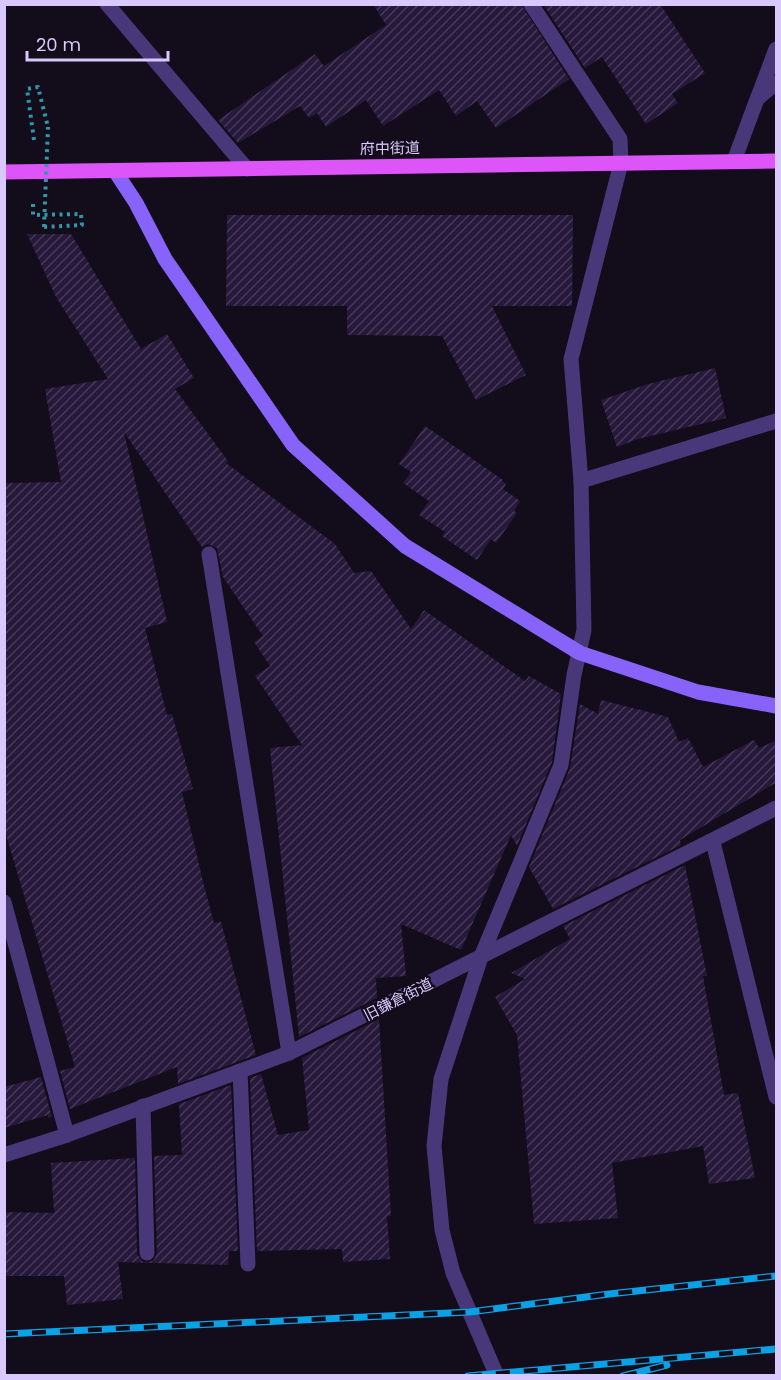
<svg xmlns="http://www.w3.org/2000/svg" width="781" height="1380" font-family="Poppins,'Noto Sans JP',sans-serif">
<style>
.building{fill:url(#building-hatch)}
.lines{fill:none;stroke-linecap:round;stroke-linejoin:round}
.path{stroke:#3196a8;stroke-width:4;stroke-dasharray:3 4.5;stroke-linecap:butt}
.lane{stroke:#483879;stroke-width:15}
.street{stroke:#483879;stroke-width:15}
.secondary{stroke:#8763f9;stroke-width:15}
.primary{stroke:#dd54f8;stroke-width:15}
.rail-casing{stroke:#09a2e7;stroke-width:7}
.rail{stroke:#120c1b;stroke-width:4.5;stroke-dasharray:14;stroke-linecap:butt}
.path-bridge{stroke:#3196a8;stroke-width:4;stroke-dasharray:3 4.5;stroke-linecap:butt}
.labels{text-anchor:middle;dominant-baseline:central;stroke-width:4.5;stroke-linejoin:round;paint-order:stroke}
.street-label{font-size:15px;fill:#d9c8fd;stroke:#120c1b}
</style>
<defs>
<pattern id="building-hatch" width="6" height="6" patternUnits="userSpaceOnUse" patternTransform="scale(1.5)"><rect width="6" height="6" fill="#27193b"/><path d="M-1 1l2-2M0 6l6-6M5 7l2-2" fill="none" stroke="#463958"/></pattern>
</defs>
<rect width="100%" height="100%" fill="#120c1b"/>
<g class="building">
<path d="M373 4H521L569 79 496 128 477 101 456 116 439 90 383 126 366 100 326 127 317 113 309 118 300 106 238 143 218 120 315 54 324 66 386 25Z"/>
<path d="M543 4H660L705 73 672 94 678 103 646 124 602 57 585 68Z"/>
<path d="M227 215H573L572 306H492L526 375 476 400 442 336 347 335V306H226Z"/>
<path d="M27 234H71L141 349 167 334 194 378 175 389 228 461 226 463 335 544 354 573 371 571 411 629 424 610 525 681 529 676 561 694 552 762 517 846 511 835 461 950 401 924 406 976 376 978 377 998 299 1037 270 748 302 745 255 676 270 666 254 642 263 636 223 577 217 548 208 544 202 547 124 432 167 622 145 628 167 715 172 714 193 789 182 792 204 886 214 923 221 922 256 1055 178 1084 177 1067 70 1109 60 1071 75 1067 4 828V483L61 482 45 389 108 379 56 297Z"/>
<path d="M715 368 726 418 638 439 617 447 601 400 648 384Z"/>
<path d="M425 426 503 480 502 481 506 484 503 489 520 501 514 511 517 513 496 543 491 539 477 560 442 536 445 532 419 515 429 501 403 483 411 472 399 464Z"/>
<path d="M601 700 668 717 679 742 688 738 703 767 754 740 759 748 777 740V782L680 840 681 845 553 909 529 867 570 768 580 704 598 714Z"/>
<path d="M685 865 707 976H703L724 1095 738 1093 755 1178 709 1184 703 1146 612 1163 618 1218 534 1224 517 1035 495 997 525 979 511 973 570 939 563 926Z"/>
<path d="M379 1019 391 1216H387L390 1259 343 1262 342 1249 257 1251 250 1078 261 1074 278 1135 309 1130 302 1058Z"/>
<path d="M41 1077 52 1117 48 1118V1115L4 1128V1087Z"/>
<path d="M231 1085 238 1251H229L228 1265 118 1262 123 1299 67 1305 64 1276H4V1212L54 1213 51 1163 135 1158 137 1254 143 1262 153 1261 157 1253 154 1156 182 1155 179 1104Z"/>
</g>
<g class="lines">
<g class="path">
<path d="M34 140 27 89 38 87 48 127"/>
<path d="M33 204V215L81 214 82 225 44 227"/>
</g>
<g class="lane">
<path d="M531 4 620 139 621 163"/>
<path d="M209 554 289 1053"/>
<path d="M713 842 776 1097"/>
<path d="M240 1071 248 1264"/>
<path d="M143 1106 147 1253"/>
</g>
<g class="street">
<path d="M107 4 247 169"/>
<path d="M758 97 776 49"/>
<path d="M734 161 757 99 776 83"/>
<path d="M581 481 776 421"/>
<path d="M4 902 67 1135"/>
<path d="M4 1155 67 1135 289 1053 776 808"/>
<path d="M497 1376 453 1273 442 1230 434 1146 441 1079 481 957 561 765 574 675 584 630 581 481 571 359 621 163"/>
</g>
<path class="secondary" d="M115 171 136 203 165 259 293 445 405 546 580 653 698 692 776 706"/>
<path class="primary" d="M4 172 776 161"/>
<g class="rail-casing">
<g id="rail">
<path d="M4 1334 470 1312 609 1294 776 1276"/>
<path d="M468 1376 776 1349"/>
<path d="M623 1376 667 1365"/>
</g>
</g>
<use href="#rail" class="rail"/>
<path class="path-bridge" d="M44 227 48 127"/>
</g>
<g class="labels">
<g class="street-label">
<text transform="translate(390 148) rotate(-1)">府中街道</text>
<text transform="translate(398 999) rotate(-27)">旧鎌倉街道</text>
</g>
</g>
<rect width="781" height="1380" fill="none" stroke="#d9c8fd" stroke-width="12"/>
<path d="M27 51v9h141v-9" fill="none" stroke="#d9c8fd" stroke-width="3"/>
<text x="36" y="51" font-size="18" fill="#d9c8fd" stroke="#120c1b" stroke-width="4.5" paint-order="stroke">20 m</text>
</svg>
